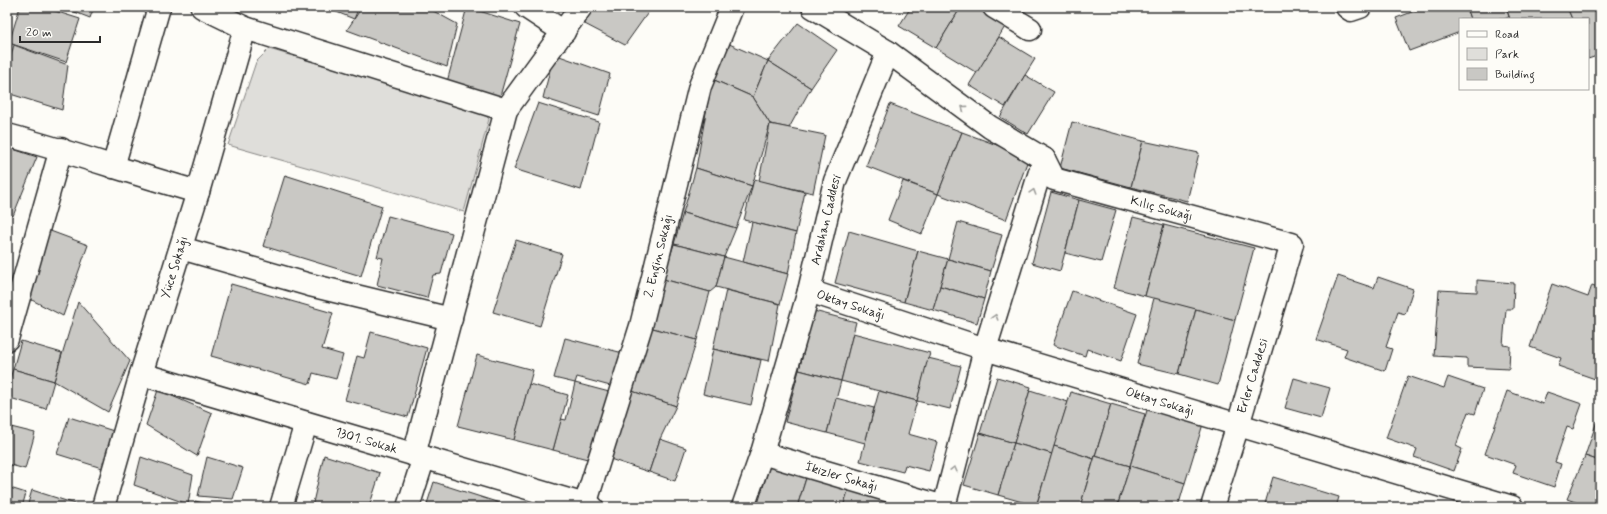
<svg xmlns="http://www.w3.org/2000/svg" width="1607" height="514" font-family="Mynerve,sans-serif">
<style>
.green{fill:#dfdeda;stroke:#858482}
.building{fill:#c9c8c4;stroke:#2b2b2b}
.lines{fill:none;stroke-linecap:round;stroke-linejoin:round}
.minor-casing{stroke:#2b2b2b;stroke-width:25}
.minor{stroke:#fdfcf7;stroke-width:22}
.oneway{stroke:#9e9e9b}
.labels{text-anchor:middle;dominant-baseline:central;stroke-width:3;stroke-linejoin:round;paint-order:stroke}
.street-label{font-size:13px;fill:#2b2b2b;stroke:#fdfcf7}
</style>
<rect width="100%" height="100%" fill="#fdfcf7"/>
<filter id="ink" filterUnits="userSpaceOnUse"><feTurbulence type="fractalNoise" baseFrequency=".025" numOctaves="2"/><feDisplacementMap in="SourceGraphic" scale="8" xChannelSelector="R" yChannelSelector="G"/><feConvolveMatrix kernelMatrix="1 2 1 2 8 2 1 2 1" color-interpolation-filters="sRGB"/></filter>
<g filter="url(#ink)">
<path class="green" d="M269 49 483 112 489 119 464 212 228 145 256 62Z"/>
<g class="building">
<path d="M20 7H42L80 19 66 62 9 43Z"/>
<path d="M62 7H94L90 18Z"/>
<path d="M324 7H359L354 19Z"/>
<path d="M362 7H426L457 24 447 67 347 30Z"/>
<path d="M467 7 520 24 499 100 447 82Z"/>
<path d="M591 7H652L625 45 581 22Z"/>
<path d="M911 7H961L936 48 899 26Z"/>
<path d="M961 7H976L1006 25 977 73 936 48Z"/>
<path d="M1425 7H1466L1470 19H1460V32L1409 51 1396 18Z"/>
<path d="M1466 7H1506L1509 17 1504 19H1470Z"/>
<path d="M1506 7H1567L1572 19H1510Z"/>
<path d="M1567 7H1600V55L1588 59V19H1572Z"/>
<path d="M798 23 837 50 811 88 768 61Z"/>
<path d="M999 37 1035 59 1005 107 969 85Z"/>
<path d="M727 43 768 61 753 97 712 79Z"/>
<path d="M14 45 68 65 62 110 7 93V69Z"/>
<path d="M554 54 610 74 599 116 543 98Z"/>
<path d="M768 61 811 88 789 128 770 124 753 97Z"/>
<path d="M1025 75 1054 92 1028 134 1000 117Z"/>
<path d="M712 79 753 97 770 124 752 186 696 168Z"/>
<path d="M538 103 599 122 581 190 514 169Z"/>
<path d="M890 104 962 132 938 194 866 166Z"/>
<path d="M1072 122 1143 141 1131 187 1060 168Z"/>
<path d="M770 124 825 135 813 193 759 181Z"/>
<path d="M962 132 1029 157 1006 220 938 194Z"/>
<path d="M1143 141 1199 153 1187 201 1131 187Z"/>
<path d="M7 147 37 157 13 216 7 214Z"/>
<path d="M696 168 752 186 736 228 683 213Z"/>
<path d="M285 175 382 206 361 276 263 246Z"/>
<path d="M754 179 805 192 796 233 744 220Z"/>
<path d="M903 181 938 194 922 234 888 220Z"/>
<path d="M1051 192 1079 200 1060 271 1032 263Z"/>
<path d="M1079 200 1116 210 1101 262 1065 253Z"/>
<path d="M683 213 736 228 724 257 674 244Z"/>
<path d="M388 216 452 233 441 274 433 275 427 298 377 285 383 258 377 257Z"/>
<path d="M1133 217 1164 225 1145 296 1114 288Z"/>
<path d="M752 222 796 233 788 274 743 262Z"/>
<path d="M958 222 1002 235 991 271 948 259Z"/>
<path d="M1164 225 1254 248 1235 320 1145 296Z"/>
<path d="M45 229 88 245 63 316 28 298Z"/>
<path d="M849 231 918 251 904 302 835 283Z"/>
<path d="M516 240 562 254 540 326 493 312Z"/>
<path d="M674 244 724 257 716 287 710 292 663 279Z"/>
<path d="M918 251 948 259 933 310 904 302Z"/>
<path d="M724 257 788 274 780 304 716 287Z"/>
<path d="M948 259 991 271 984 299 940 286Z"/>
<path d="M1338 276 1374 288 1378 277 1413 289 1405 314 1398 312 1386 347 1392 349 1385 371 1344 357 1347 349 1316 339Z"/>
<path d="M663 279 710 292 697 340 649 327Z"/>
<path d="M1477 280 1514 283 1513 309H1506L1503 345 1510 346 1509 369 1467 367V358L1434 356 1439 290 1477 292Z"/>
<path d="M231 284 333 313 322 349 343 355 336 379 313 373 310 384 211 356Z"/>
<path d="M1552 284 1588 297 1592 285 1600 288V375L1598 380 1558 366 1561 358 1530 347Z"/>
<path d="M940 286 984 299 977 323 933 310Z"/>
<path d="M726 290 780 304 769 361 713 349Z"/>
<path d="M1072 291 1137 314 1121 361 1087 349 1085 356 1053 345Z"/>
<path d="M1154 298 1196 309 1179 374 1137 364Z"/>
<path d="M78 302 130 361 108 412 54 381Z"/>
<path d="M1196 309 1235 320 1218 385 1179 374Z"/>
<path d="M814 311 856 322 841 381 799 370Z"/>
<path d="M649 327 697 340 676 406 629 390Z"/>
<path d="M371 332 427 348 408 417 345 400 357 356 364 358Z"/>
<path d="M853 333 930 353 917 401 841 381Z"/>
<path d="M565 338 623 353 614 387 577 377 575 383 554 378Z"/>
<path d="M21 341 62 353 54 381 13 369Z"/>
<path d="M713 349 761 360 751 405 703 394Z"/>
<path d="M477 355 533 370 514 440 458 426Z"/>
<path d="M928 358 961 366 950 409 917 401Z"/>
<path d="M13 369 54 381 46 409 7 397V388Z"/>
<path d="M799 370 841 381 827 433 785 422Z"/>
<path d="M1408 376 1444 388 1448 377 1483 389 1475 414 1468 412 1456 446 1462 449 1454 471 1414 457 1417 449 1386 438Z"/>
<path d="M997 377 1031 387 1014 443 980 433Z"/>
<path d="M1294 378 1330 388 1321 418 1285 408Z"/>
<path d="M575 383 613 393 595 461 553 450 561 419 566 420Z"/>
<path d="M529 384 568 395 553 450 514 440Z"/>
<path d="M158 390 212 413 197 456 146 425Z"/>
<path d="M629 390 676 406 660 439 649 472 607 458Z"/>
<path d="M1030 390 1068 402 1052 454 1014 443Z"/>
<path d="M879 391 917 401 908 434 937 442 929 471 905 465 903 472 860 461Z"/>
<path d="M1507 391 1543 404 1547 392 1582 404 1573 429 1567 427 1555 462 1561 464 1554 487 1513 473 1516 465 1485 454Z"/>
<path d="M1071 392 1111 404 1094 459 1054 446Z"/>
<path d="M836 398 874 408 865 443 827 433Z"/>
<path d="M1111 404 1145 414 1130 466 1095 456Z"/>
<path d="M1148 407 1203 424 1185 483 1130 466Z"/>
<path d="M69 417 117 432 105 469 57 454Z"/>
<path d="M1597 421 1600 422V461L1585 456Z"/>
<path d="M7 426 35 433 25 469 7 464Z"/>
<path d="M980 433 1014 443 998 495 964 485Z"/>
<path d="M660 439 686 448 675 481 649 472Z"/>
<path d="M1014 443 1052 454 1036 506 998 495Z"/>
<path d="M1054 446 1094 459 1080 507H1036Z"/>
<path d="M324 455 380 473 369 507H312Z"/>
<path d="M1095 456 1130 466 1117 507H1080Z"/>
<path d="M1585 456 1600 461V507H1589L1567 499Z"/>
<path d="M141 457 193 475 188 504 134 485Z"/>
<path d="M207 457 243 468 233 499 198 496Z"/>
<path d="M770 464 807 475 797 507H757Z"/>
<path d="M1130 466 1185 483 1178 507H1117Z"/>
<path d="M807 475 849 488 843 507H797Z"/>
<path d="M1273 477 1339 497 1336 507H1264Z"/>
<path d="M434 482 512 507H426Z"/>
<path d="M7 487 26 493 22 507H7Z"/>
<path d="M849 488 886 500 883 507H843Z"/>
<path d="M32 490 85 507H27Z"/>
<path d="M886 500 910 507H883Z"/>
<path d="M195 501 220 507H194Z"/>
</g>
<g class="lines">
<g class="minor-casing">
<g id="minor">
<path d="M202 7 245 28 506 110"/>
<path d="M526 7 564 32"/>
<path d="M813 7 888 52 990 127 1044 159 985 349 944 507"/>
<path d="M994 7 1030 29"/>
<path d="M1347 7 1351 10 1360 7"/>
<path d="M7 135C71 152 134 174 198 192"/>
<path id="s1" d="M1044 159 1054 179 1292 244 1238 425 1212 507"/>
<path d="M113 167 159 7"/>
<path d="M181 248 310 285 451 319"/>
<path id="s2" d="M809 291 985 349 1512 507"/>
<path d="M7 339 61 149"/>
<path id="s3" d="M141 374 592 507"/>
<path id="s4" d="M762 453 944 507"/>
<path d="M414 455 506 110 581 7"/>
<path id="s5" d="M585 505 641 326 700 86 732 7"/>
<path id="s6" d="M103 507 141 374 198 192 245 28"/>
<path d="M281 507 306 423"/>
<path d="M408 507 424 457"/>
<path id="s7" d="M743 507 762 453 809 291 835 181 888 52"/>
</g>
</g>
<use href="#minor" class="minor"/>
</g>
<defs><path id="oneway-chevron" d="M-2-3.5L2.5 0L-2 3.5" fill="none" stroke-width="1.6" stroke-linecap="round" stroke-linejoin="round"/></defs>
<g class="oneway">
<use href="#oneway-chevron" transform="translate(964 108) rotate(-144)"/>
<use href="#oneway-chevron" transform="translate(1033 192) rotate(-73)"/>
<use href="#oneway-chevron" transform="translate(995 317) rotate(-73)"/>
<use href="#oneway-chevron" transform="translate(954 469) rotate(-76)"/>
</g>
</g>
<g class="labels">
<g class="street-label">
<text stroke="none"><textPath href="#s1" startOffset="134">Kılıç Sokağı</textPath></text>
<text stroke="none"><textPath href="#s7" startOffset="299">Ardahan Caddesi</textPath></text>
<text stroke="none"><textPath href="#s5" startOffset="260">2. Engin Sokağı</textPath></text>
<text stroke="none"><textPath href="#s6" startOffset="250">Yüce Sokağı</textPath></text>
<text stroke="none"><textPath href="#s2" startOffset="44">Oktay Sokağı</textPath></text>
<text transform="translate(1253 376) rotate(-73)">Erler Caddesi</text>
<text stroke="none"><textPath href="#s2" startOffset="368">Oktay Sokağı</textPath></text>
<text stroke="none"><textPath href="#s3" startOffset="235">1301. Sokak</textPath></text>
<text stroke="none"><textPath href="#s4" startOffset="83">İkizler Sokağı</textPath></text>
</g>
</g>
<rect width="1607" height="514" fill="none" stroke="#fdfcf7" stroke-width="24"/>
<rect x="12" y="12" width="1583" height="490" fill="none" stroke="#2b2b2b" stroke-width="1.5" filter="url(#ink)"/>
<rect x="1459" y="18" width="130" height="72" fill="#fdfcf7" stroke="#a9a8a5"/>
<rect x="1467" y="31" width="20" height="6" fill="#fdfcf7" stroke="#a9a8a5"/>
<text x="1495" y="38" font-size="12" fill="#2b2b2b">Road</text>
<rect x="1467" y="48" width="20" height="12" fill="#dfdeda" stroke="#a9a8a5"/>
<text x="1495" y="58" font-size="12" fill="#2b2b2b">Park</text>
<rect x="1467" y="68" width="20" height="12" fill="#c9c8c4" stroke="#a9a8a5"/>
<text x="1495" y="78" font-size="12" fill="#2b2b2b">Building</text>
<path d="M20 36v6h80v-6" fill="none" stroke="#2b2b2b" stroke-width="2"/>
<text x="26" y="36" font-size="12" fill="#2b2b2b" stroke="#fdfcf7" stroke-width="3" paint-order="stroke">20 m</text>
</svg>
